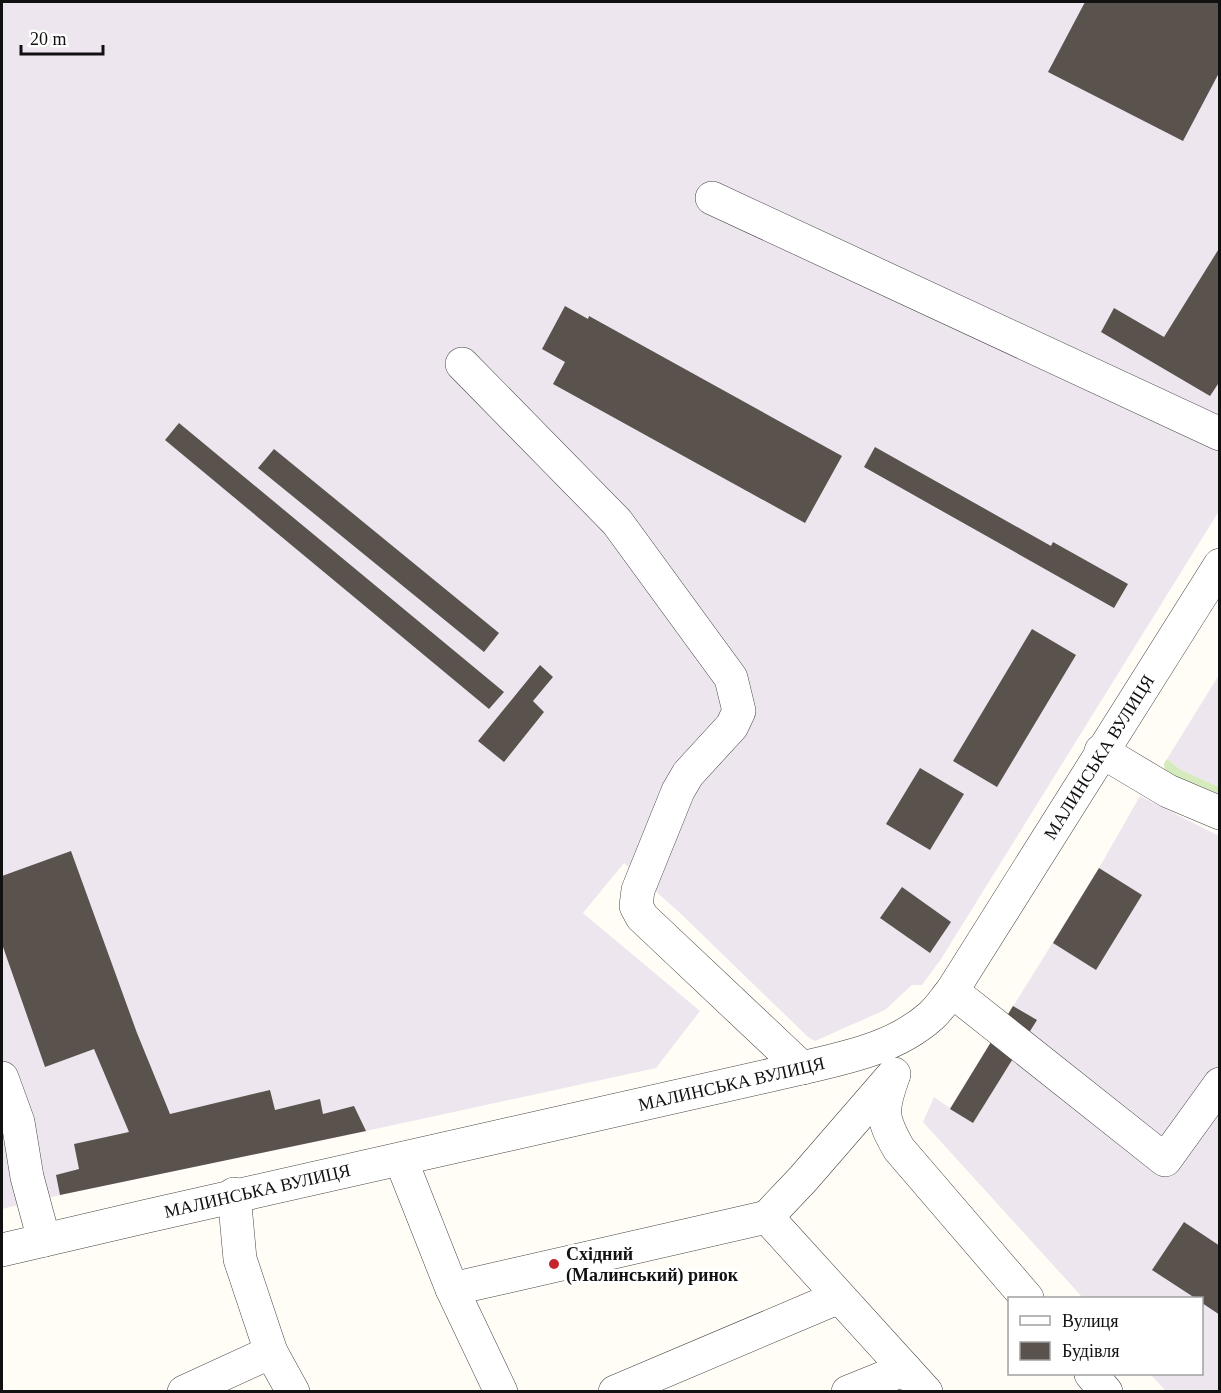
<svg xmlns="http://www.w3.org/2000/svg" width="1221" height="1393" font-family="'Times New Roman',serif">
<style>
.industrial{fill:#eee6ef}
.green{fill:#d5ebbd}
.building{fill:#5a524d}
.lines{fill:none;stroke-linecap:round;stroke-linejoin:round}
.minor-casing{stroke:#444;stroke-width:34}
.minor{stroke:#fff;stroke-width:33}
.poi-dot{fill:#c4262e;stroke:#fff;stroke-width:2}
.labels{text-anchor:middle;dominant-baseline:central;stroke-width:6;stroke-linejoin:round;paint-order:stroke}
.street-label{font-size:18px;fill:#111;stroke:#fff}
.poi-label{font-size:18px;font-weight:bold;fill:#111;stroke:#fff;text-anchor:start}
</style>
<rect width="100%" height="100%" fill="#fffdf5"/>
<g class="industrial">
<path d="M2 2H1219V511L941 959 922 985H912L885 1010 815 1041 808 1037 680 913 624 863 583 913 700 1011 656 1068 366 1131 60 1195 2 1209Z"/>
<path d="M1219 675V787L1181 770 1167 759Z"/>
<path d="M1140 796 1219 836V1391H1166L1150 1374H1202V1298H1083L923 1122 934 1097 950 1108 1099 868Z"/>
</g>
<path class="green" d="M1167 759 1181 770 1219 787V798L1165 775 1164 763Z"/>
<g class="building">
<path d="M1085 2H1220V71L1183 141 1048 72Z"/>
<path d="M1220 247V381L1210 396 1101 332 1114 308 1164 337Z"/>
<path d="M565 306 588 319 589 316 842 456 805 523 553 384 565 362 542 349Z"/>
<path d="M179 423 504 692 489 709 165 440Z"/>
<path d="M875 447 1051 546 1053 542 1128 584 1114 608 864 467Z"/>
<path d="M274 449 499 633 484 652 258 468Z"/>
<path d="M1032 629 1076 655 997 787 953 761Z"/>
<path d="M540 665 553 677 533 701 544 712 504 762 478 741Z"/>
<path d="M920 768 964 794 930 850 886 824Z"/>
<path d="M71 851 137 1033 170 1114 270 1090 275 1110 320 1099 323 1114 354 1106 366 1131 60 1195 56 1175 79 1169 74 1144 129 1132 94 1049 45 1067 2 944V876Z"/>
<path d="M1099 868 1142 895 1096 970 1053 943Z"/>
<path d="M902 887 951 922 930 953 880 918Z"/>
<path d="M1013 1006 1037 1020 973 1123 950 1109Z"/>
<path d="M1184 1222 1220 1246V1315L1202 1303V1298H1195L1152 1270Z"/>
</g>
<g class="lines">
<g class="minor-casing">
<g id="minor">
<path d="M712 198 1220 434"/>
<path d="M462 364 617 522 731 678 739 711 732 726 688 774 678 791 638 890 636 906 642 917 802 1068"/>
<path d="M1101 751 1168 791 1220 813"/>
<path d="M952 991 1165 1160 1220 1084"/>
<path d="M894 1074 803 1179 767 1217 926 1392"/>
<path d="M893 1077C881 1110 881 1118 899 1149L1027 1298"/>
<path d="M2 1078 18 1122 27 1177 44 1240"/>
<path d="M401 1160 452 1289"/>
<path d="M234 1194 240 1259 271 1352 293 1392"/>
<path id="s1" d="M2 1250C268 1187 535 1129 802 1068 848 1057 895 1048 931 1016 939 1009 945 999 952 991L1220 565"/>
<path d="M1091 1374 1106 1392"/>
<path d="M184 1392 271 1352"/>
<path d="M501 1392 452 1289 767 1217"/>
<path d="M615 1392 839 1297"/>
<path d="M848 1392 905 1369"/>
</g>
</g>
<use href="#minor" class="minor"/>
</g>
<circle class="poi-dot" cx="554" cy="1264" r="6"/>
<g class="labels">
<g class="street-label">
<text stroke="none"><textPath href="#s1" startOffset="1270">МАЛИНСЬКА ВУЛИЦЯ</textPath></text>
<text stroke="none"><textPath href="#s1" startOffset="748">МАЛИНСЬКА ВУЛИЦЯ</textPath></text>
<text stroke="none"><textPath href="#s1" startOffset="262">МАЛИНСЬКА ВУЛИЦЯ</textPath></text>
</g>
<g class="poi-label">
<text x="566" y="1254">Східний<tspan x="566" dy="21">(Малинський) ринок</tspan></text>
</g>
</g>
<rect width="1221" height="1393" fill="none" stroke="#111111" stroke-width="6"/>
<rect x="1008" y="1297" width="195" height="78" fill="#ffffff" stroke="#a0a0a0" stroke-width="1.5"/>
<rect x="1020" y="1316" width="30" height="9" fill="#ffffff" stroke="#a0a0a0" stroke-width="1.5"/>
<text x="1062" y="1327" font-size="18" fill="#111111">Вулиця</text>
<rect x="1020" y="1342" width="30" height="18" fill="#5a524d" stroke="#a0a0a0" stroke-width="1.5"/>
<text x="1062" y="1357" font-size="18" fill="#111111">Будівля</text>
<path d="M21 45v9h82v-9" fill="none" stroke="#111111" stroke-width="3"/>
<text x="30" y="45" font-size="18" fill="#111111" stroke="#ffffff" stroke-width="4.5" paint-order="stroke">20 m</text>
</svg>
